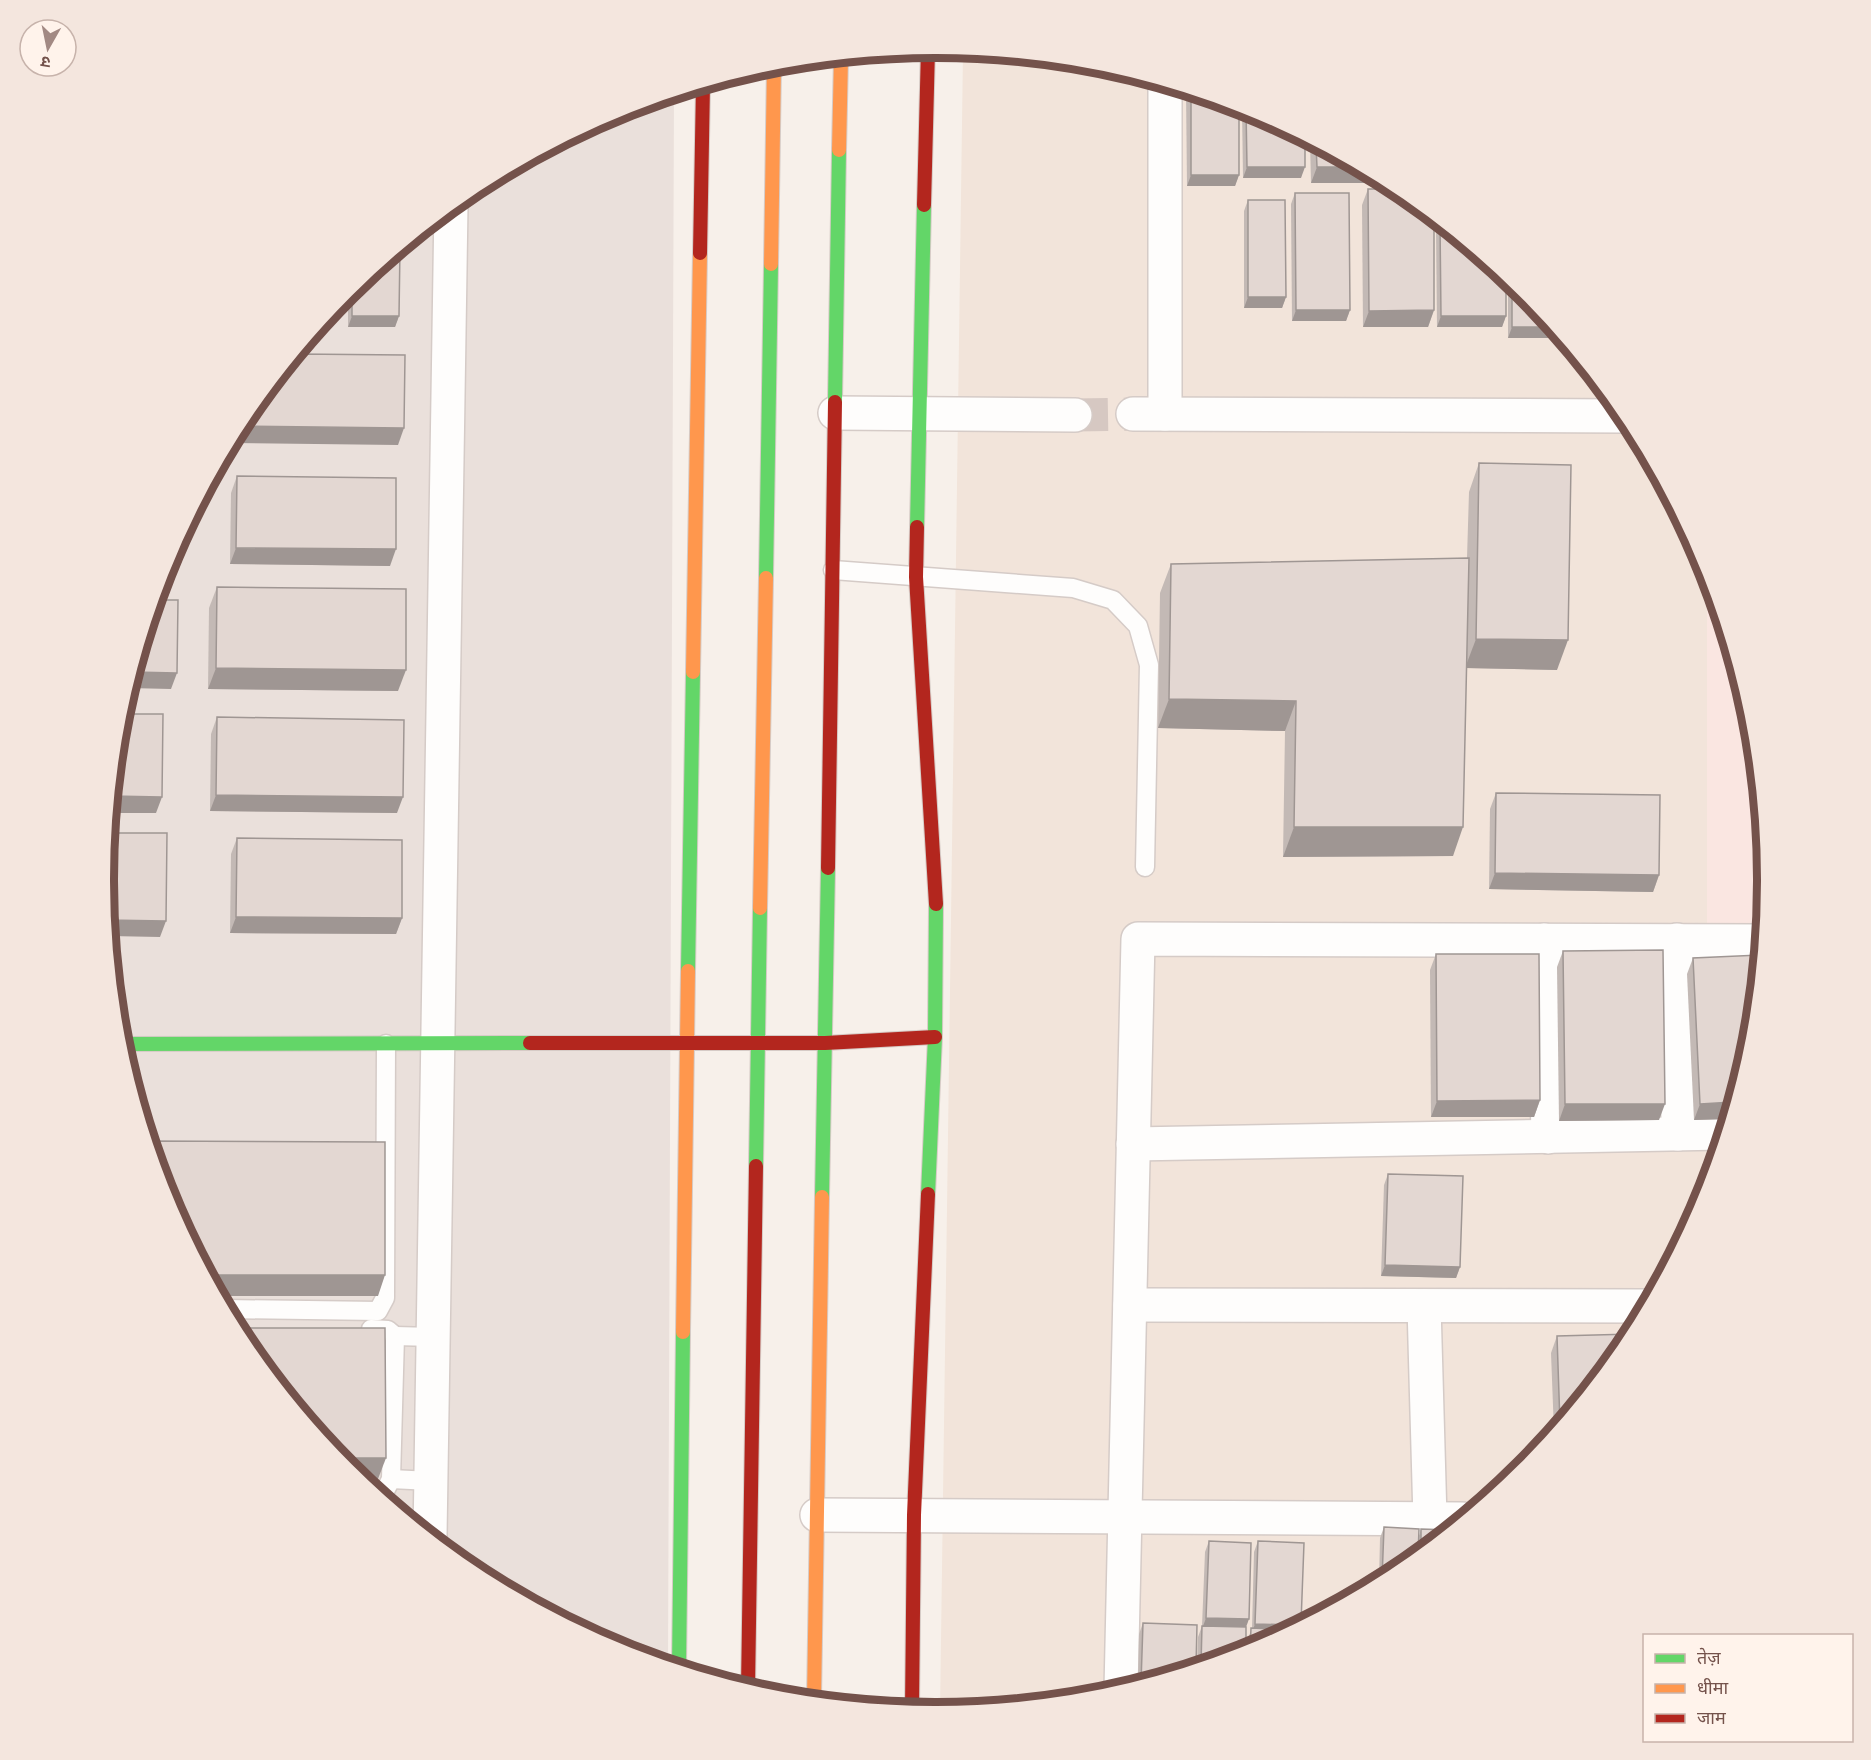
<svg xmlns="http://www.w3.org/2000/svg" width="1871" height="1760" font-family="Overpass,'Noto Sans Devanagari',sans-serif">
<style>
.residential{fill:#f2e4da}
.commercial{fill:#fae6e1}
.industrial{fill:#eae0db}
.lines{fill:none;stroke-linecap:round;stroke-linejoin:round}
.street-tunnel{stroke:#d6c8c2;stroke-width:33;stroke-dasharray:33 16;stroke-linecap:butt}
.lane-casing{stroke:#d5cbc7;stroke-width:21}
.street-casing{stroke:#d5cbc7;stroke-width:36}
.fast-casing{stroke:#d6cbc6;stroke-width:16}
.slow-casing{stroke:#d6cbc6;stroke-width:16}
.jam-casing{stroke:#d6cbc6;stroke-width:16}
.lane{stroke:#fefdfc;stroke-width:18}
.street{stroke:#fefdfc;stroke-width:33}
.fast{stroke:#63d668;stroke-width:14}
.slow{stroke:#ff974d;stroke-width:14}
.jam{stroke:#b3261e;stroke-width:14}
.wall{fill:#c3b9b5}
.shaded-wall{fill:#9f9693}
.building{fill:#e3d7d2;stroke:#9f9693;stroke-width:1.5}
.rim{fill:none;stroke:#74524b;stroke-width:8}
</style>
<rect width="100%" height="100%" fill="#f7f0ea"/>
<path class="residential" d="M963 51 1098 64 1254 111 1398 188 1524 292 1627 418 1704 562 1752 718 1767 880 1751 1043 1704 1199 1627 1343 1524 1469 1397 1572 1254 1649 1097 1696 940 1712Z"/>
<path class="commercial" d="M1707 572 1752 718 1767 880 1763 924 1707 925Z"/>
<path class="industrial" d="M674 94 668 1664 617 1649 473 1572 347 1468 244 1342 167 1198 119 1042 104 880 120 717 167 561 244 417 347 291 474 188 617 111Z"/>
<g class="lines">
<path class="street-tunnel" d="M1075 415 1133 414"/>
<g class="lane-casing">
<g id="lane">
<path d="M833 570 1073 588 1113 600 1138 626 1149 665 1145 867"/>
<path d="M226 1309 378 1311 385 1298 386 1044"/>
<path d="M371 1329 388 1330 395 1336 391 1479 384 1493H378"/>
<path d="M395 1336 433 1337"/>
<path d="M391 1479 431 1481"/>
</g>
</g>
<g class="street-casing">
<g id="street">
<path d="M1165 84V414"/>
<path d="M835 413 1075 415"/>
<path d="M1133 414 1626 416"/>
<path d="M1544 940 1548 1137"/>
<path d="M1677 940 1678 1134"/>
<path d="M1133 1144 1724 1133"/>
<path d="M1130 1305 1647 1306"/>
<path d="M1424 1306 1430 1519"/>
<path d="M817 1515 1462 1519"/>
<path d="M430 1536 451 206"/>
<path d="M1121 1689 1138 939 1762 941"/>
</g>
</g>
<g class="fast-casing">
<g id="fast">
<path d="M835 402 839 150"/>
<path d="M917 527 924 205"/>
<path d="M766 578 771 264"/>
<path d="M688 971 693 672"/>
<path d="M120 1044 530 1043"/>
<path d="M756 1166 760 908"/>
<path d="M928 1194 935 1037 936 904"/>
<path d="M822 1197 828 868"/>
<path d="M679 1668 683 1332"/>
</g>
</g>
<g class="slow-casing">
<g id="slow">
<path d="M839 150 841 57"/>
<path d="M771 264 774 64"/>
<path d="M693 672 700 253"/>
<path d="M760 908 766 578"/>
<path d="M683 1332 688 971"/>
<path d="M814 1700 822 1197"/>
</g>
</g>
<g class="jam-casing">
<g id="jam">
<path d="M924 205 928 49"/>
<path d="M700 253 703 85"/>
<path d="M917 527 916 577 936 904"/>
<path d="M828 868 835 402"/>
<path d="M530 1043H825L935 1037"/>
<path d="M748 1688 756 1166"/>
<path d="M912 1710 914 1515 928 1194"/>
</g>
</g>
<use href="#lane" class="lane"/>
<use href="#street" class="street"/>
<use href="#fast" class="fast"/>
<use href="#slow" class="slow"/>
<use href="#jam" class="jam"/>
</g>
<g class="wall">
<path d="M1186 91 1239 107V175L1235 186H1187Z"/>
<path d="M1242 108 1254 111 1301 178H1243Z"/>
<path d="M1310 141 1378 178 1376 183H1311Z"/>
<path d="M1368 189 1434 310 1428 327H1363L1362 205Z"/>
<path d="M1295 193 1350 310 1346 321H1292L1291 204Z"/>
<path d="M1248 200 1286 297 1282 308H1244V211Z"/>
<path d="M1439 222 1506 277V316L1502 327H1437L1436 228Z"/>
<path d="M400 248 399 316 395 327H348V291Z"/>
<path d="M1508 279 1524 292 1549 338H1508Z"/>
<path d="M1479 463 1557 670 1467 668 1453 856 1283 857 1285 731 1158 728 1160 593 1171 564 1467 558 1469 492Z"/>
<path d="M237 476 390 566 230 564 231 493Z"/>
<path d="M217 587 398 691 208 689 209 608Z"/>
<path d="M217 717 397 813 210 811 211 734Z"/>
<path d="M1496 793 1659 875 1653 892 1489 889 1490 809Z"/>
<path d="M237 838 402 918 396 934 230 933 231 854Z"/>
<path d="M1563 951 1659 1120 1559 1121 1557 967Z"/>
<path d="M1436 954 1540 1100 1534 1117H1431L1430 970Z"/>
<path d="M1693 958 1751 1043 1728 1119 1694 1120 1687 974Z"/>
<path d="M1388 1174 1460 1267 1456 1278 1381 1276 1384 1185Z"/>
<path d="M1557 1336 1627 1343 1554 1432 1551 1353Z"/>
<path d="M1384 1527 1419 1536 1421 1529 1449 1530 1397 1572 1379 1582 1380 1538Z"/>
<path d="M1209 1541 1246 1627V1651L1197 1666 1198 1637 1202 1626 1205 1552Z"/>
<path d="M1258 1541 1301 1623 1254 1649 1247 1651V1640L1252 1629 1254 1552Z"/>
<path d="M1143 1623 1196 1666 1138 1684 1139 1634Z"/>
</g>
<g class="shaded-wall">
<path d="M1247 167H1305L1301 178H1243Z"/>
<path d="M1317 167H1357L1378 178 1376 183H1311Z"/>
<path d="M1191 175H1239L1235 186H1187Z"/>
<path d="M1248 297H1286L1282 308H1244Z"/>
<path d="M1296 310H1350L1346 321H1292Z"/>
<path d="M1434 310 1428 327H1363L1369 311Z"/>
<path d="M352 316H399L395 327H348Z"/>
<path d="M1441 316H1506L1502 327H1437Z"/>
<path d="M1512 327H1553L1549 338H1508Z"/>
<path d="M239 426 404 428 398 445 230 443Z"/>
<path d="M236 548 396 549 390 566 230 564Z"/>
<path d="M1476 639 1568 640 1557 670 1465 668Z"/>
<path d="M216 668 406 670 398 691 208 689Z"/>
<path d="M133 672 177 673 171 689 128 688Z"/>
<path d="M1169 699 1296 701 1285 731 1158 728Z"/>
<path d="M216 795 403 797 397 813 210 811Z"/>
<path d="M112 796 162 797 156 813H110Z"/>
<path d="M1294 827H1463L1453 856 1283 857Z"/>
<path d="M1495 873 1659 875 1653 892 1489 889Z"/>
<path d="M236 917 402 918 396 934 230 933Z"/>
<path d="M107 920 166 921 160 937 109 936Z"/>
<path d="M1540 1100 1534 1117H1431L1437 1101Z"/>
<path d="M1733 1102 1728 1119 1694 1120 1700 1104Z"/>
<path d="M1565 1104H1665L1659 1120 1559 1121Z"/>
<path d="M1385 1265 1460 1267 1456 1278 1381 1276Z"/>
<path d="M208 1275H385L378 1296H219Z"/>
<path d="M339 1458H386L378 1479H361L347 1468Z"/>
<path d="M1206 1618 1249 1619 1245 1630 1202 1629Z"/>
<path d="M1255 1624 1298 1625 1278 1636 1251 1635Z"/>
</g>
<g class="building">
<path d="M1191 92 1239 107V175H1191Z"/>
<path d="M1246 109 1254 111 1305 139V167H1247Z"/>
<path d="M1316 145 1357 167H1317Z"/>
<path d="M1368 189H1399L1434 218V310L1369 311Z"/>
<path d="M1295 193H1349L1350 310H1296Z"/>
<path d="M1248 200H1285L1286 297H1248Z"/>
<path d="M1440 223 1506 277V316H1441Z"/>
<path d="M400 248 399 316H352V288Z"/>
<path d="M1512 282 1524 292 1552 327H1512Z"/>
<path d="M296 354 405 355 404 428 239 426 244 417Z"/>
<path d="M1479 463 1571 465 1568 640 1476 639Z"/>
<path d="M237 476 396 478V549L236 548Z"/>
<path d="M1469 558 1463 827H1294L1296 701 1169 699 1171 564Z"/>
<path d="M217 587 406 589V670L216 668Z"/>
<path d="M155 600H178L177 673 133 672Z"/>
<path d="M121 714H163L162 797 112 796Z"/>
<path d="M217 717 404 720 403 797 216 795Z"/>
<path d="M1496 793 1660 795 1659 875 1495 873Z"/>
<path d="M108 833H167L166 921 107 920 104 880Z"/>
<path d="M237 838 402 840V918L236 917Z"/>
<path d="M1663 950 1665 1104H1565L1563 951Z"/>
<path d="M1436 954H1539L1540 1100 1437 1101Z"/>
<path d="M1760 955 1751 1043 1733 1102 1700 1104 1693 958Z"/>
<path d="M149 1141 385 1142V1275H208L167 1198Z"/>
<path d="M1388 1174 1463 1176 1460 1267 1385 1265Z"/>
<path d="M236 1328H385L386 1458H339L244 1342Z"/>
<path d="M1632 1334 1627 1343 1560 1424 1557 1336Z"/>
<path d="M1384 1527 1419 1529 1418 1555 1397 1572 1382 1580Z"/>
<path d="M1421 1529 1449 1530 1421 1553Z"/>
<path d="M1209 1541 1251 1543 1249 1619 1206 1618Z"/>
<path d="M1258 1541 1304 1543 1301 1623 1298 1625 1255 1624Z"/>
<path d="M1143 1623 1197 1625 1196 1666 1141 1683Z"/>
<path d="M1202 1626 1246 1627V1651L1201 1665Z"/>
<path d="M1251 1628 1289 1630 1250 1650Z"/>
</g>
<path d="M0 0H1871V1760H0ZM935 58H936A821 821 0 0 1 1757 879V881A821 821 0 0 1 936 1702H935A821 821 0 0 1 114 881V879A821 821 0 0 1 935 58Z" fill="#f4e6de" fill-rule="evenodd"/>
<path class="rim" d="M935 58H936A821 821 0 0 1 1757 879V881A821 821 0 0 1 936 1702H935A821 821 0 0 1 114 881V879A821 821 0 0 1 935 58Z"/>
<rect x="1643" y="1634" width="210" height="108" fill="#fff3eb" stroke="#c7b3ab" stroke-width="1.5"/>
<rect x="1655" y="1654" width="30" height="9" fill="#63d668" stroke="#c7b3ab" stroke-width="1.5"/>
<text x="1697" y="1664" font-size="18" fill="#74524b">तेज़</text>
<rect x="1655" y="1684" width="30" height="9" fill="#ff974d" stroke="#c7b3ab" stroke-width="1.5"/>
<text x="1697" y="1694" font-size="18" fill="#74524b">धीमा</text>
<rect x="1655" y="1714" width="30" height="9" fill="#b3261e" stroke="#c7b3ab" stroke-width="1.5"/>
<text x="1697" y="1724" font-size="18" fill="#74524b">जाम</text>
<g transform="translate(48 48) rotate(189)"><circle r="28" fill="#fff3eb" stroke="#c7b3ab" stroke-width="1.5"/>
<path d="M0-4.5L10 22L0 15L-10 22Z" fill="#a28983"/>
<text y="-9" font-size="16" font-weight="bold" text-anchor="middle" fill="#74524b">उ</text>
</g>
</svg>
